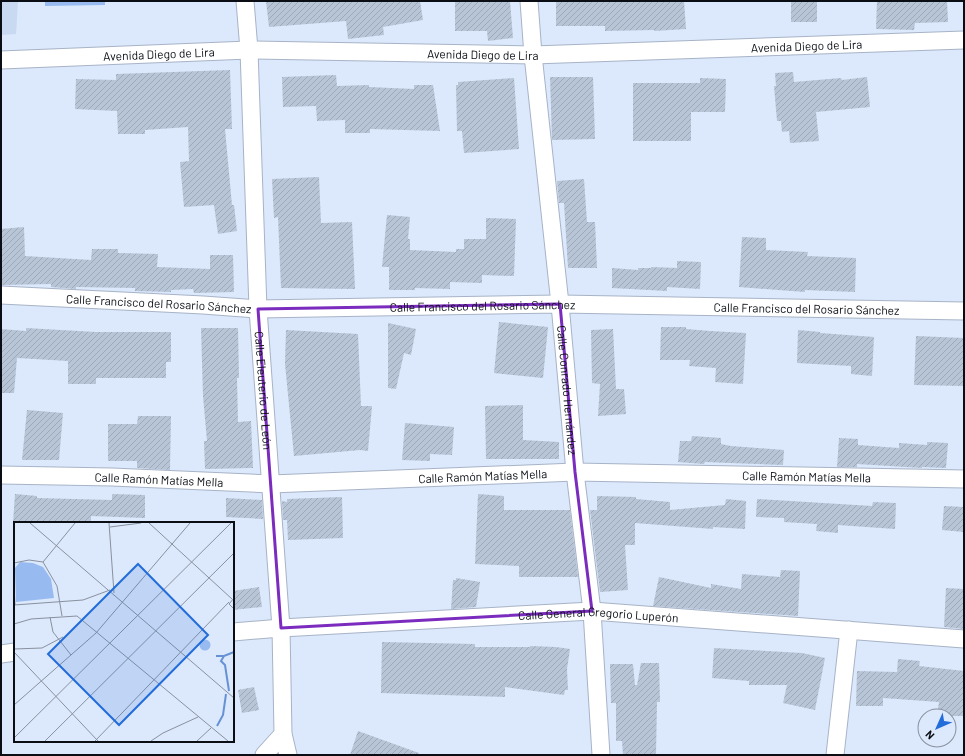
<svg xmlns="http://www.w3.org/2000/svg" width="965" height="756" font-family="Barlow,sans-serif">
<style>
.built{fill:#c8d9f1}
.park{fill:#97bbf0}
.building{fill:url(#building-hatch)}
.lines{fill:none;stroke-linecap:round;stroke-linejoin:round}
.minor-casing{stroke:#a7b3c6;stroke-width:19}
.minor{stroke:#fff;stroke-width:17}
.marked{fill:none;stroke:#7b2cbf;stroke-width:3;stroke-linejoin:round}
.labels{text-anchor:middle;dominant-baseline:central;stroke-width:3;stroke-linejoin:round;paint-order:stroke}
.street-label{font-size:12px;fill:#0a0e14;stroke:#dce8fc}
.inset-river{fill:none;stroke:#6692d5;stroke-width:2}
.inset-road{fill:none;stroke:#88919f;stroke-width:1}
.view{fill:#226dd9;fill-opacity:0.15;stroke:#226dd9;stroke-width:2}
.inset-edge{fill:none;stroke:#0a0e14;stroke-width:2}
</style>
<defs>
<pattern id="building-hatch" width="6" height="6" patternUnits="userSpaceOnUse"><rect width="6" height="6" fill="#b8c5d7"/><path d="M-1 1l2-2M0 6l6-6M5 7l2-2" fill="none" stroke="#9da8b8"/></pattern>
</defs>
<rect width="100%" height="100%" fill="#dce8fc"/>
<path class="built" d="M1 1H18L16 34 1 35Z"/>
<path class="park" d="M45 1H105V5L45 6Z"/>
<g class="building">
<path d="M266 1H420L423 20 383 27 384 35 348 39 346 21 269 27Z"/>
<path d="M455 1H510L513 38 488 41 487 31H455Z"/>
<path d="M556 1H684L686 29 654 31V30L605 31V26H556Z"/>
<rect x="791" y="1" width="26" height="21"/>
<path d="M877 1H947L948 22 915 23 914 30 876 29Z"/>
<path d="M230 70 232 129H225L232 205H234L237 231 218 234 214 205 184 207 180 162 189 161 188 127 145 130V134H118L117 111 75 109 76 79 116 80V74Z"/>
<path d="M793 72 794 82 841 78 842 80 867 77 870 107 816 112 819 141 790 143 789 131 782 132 781 121H777L774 86H776L775 73Z"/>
<path d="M336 75 337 86 369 85V87L414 89V85H433L440 131 370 129V133H345V120L317 121 316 106 283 107 282 77Z"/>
<path d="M550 77H593L595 139 552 140Z"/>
<path d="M514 78 519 149 464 153 462 131H457L456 85H458V82Z"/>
<path d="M700 78 726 79 725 112H691V141H633V83H700Z"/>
<path d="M319 177 321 223 352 222 355 289 281 288 278 217 274 218 272 179Z"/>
<path d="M584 179 587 222H595L597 268H568L564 203H559L557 181Z"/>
<path d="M387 215 410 217 408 239H410V250L456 252V249H464V239H486V218L516 219 514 276 482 275V283L450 282V289L415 288V290H389V267H382Z"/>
<path d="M24 227 25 256 91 260 92 249H118V253L158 254 157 267 210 269V255H233L234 292 194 293 193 289 171 290V292L135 291V288L76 287V289L51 287V284L1 285V229Z"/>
<path d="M742 237 766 238V250L808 252 807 256 856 258 855 292 805 290V292L739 287Z"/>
<path d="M677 261 701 262 700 289 667 287V291L612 288V268L638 270V268H651V267L677 268Z"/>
<path d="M499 322 548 327 543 378 494 373Z"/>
<path d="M388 323 416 329 411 355 404 353 396 389 388 388Z"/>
<path d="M661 327H686V329L710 331 746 333 743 384 715 382 716 368 689 366 690 360H660Z"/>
<path d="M26 328 96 332H171V362H166V378H96V384H68V361L17 358 14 393H1V329L26 331Z"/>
<path d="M201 328H238L239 378H237L238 422 251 421 253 468 205 469 204 441H207L203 396Z"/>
<path d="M613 329 616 389H624L626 414 598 416 600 384 592 383 591 330Z"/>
<path d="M286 330 358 334 361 406H372L368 451 360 450 294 456 285 364Z"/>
<path d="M798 330 820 332V333L874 337 872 376 851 374V366L797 363Z"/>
<path d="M916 336 964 338V386L914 385Z"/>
<path d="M523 405V440L559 442V459H486L485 406Z"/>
<path d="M27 410 63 413 59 460H22Z"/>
<path d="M138 416H171L170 470 137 468V461H108V424H137Z"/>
<path d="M405 423 454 427 452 455 430 454V461L402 460Z"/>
<path d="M692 436 721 438V444L731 446 784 450 783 465 730 463 705 462 704 464 678 462 680 441H691Z"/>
<path d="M839 438 858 439V445L899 448V443L927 445V442L948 443 946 468 922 467V468L857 464V467H837Z"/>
<path d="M15 494 37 496V498L112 500V494L145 495V518L91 516V523H13Z"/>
<path d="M478 494 504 496V510H570L578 577H519V566L475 564Z"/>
<path d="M597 496 636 497V499L670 502V510L725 505 726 499 746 501 745 529 713 527V529L635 523V545H625L628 590 600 592 590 510H597Z"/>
<path d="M342 497 343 538 288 540 287 520H283L282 501 287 502V499Z"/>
<path d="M226 498 262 500 263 519 226 517Z"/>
<path d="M757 499 872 506 873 502 896 503 895 529 838 525V533L816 531 817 524 784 522V518L756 517Z"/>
<path d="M944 506 964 507V532L942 530Z"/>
<path d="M781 570 800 571 798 616 653 606 659 577 711 588V584L741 589 742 574 780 577Z"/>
<path d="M456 578 480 582 476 607 451 609 453 580H456Z"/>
<path d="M259 587 262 607 233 610V591Z"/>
<path d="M946 588 964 589V629L944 627Z"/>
<path d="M382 642 475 644V647H530V646L556 647 570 649 567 669 568 690H565L564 695 505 687V697L381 693Z"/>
<path d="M714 648 802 653 825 658 815 710 783 703 787 685H749V681L712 678Z"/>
<path d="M898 659 920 661 919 666 964 671V716H937L939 702 883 698V706H856L857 671 897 672Z"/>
<path d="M641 663H659L660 702H657L656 755H623L622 741H616V703H611L610 664H633L635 685H637Z"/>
<path d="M254 687 259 710 242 713 238 690Z"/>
<path d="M358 731 419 753 418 755H350Z"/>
</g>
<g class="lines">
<g class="minor-casing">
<g id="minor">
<path id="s1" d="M245 1 249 50 258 309 281 628 283 734 288 755"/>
<path id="s2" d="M529 1 533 55 560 304 575 472 592 611 601 755"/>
<path id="s3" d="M1 60 249 50 533 55 964 40"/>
<path id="s4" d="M1 295 203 305 258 309 560 304 964 311"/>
<path id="s5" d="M1 475 112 477 271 484 575 472 964 479"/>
<path id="s6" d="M233 632 281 628 592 611 964 639"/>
<path d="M1 654 15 652"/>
<path d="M264 755 283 734"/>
<path d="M835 755 849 630"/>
</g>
</g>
<use href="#minor" class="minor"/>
</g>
<path class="marked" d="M560 304 575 472 592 611 281 628 258 309Z"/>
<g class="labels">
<g class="street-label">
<text stroke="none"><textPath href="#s3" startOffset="806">Avenida Diego de Lira</textPath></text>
<text stroke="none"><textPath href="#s3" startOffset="482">Avenida Diego de Lira</textPath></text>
<text stroke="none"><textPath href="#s3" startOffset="158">Avenida Diego de Lira</textPath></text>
<text stroke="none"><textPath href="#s4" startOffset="158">Calle Francisco del Rosario Sánchez</textPath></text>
<text stroke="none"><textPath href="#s4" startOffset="482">Calle Francisco del Rosario Sánchez</textPath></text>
<text stroke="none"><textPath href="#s4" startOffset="806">Calle Francisco del Rosario Sánchez</textPath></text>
<text stroke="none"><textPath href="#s1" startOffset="390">Calle Eleuterio de León</textPath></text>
<text stroke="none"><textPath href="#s2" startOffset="391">Calle Conrado Hernández</textPath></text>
<text stroke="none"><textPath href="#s5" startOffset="482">Calle Ramón Matías Mella</textPath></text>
<text stroke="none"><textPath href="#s5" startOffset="806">Calle Ramón Matías Mella</textPath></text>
<text stroke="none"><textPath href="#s5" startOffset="158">Calle Ramón Matías Mella</textPath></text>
<text stroke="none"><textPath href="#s6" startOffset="366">Calle General Gregorio Luperón</textPath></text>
</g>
</g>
<g transform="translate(14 522)">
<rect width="220" height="220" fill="#dce8fc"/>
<path d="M6 40 19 41 29 45 37 57 40 76 2 80 1 46ZM185.5 123a5.5 5.5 0 1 1 11 0a5.5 5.5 0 1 1-11 0Z" fill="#97bbf0"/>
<path class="inset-river" d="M202 134H210L220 130M210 134 207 139 211 143 215 169M203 204 209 193 212 172"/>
<path class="inset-road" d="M16 1 220 176M95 1 100 71M135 1 218 77M96 5 127 1M29 40 43 64 48 94M29 40 61 1M0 41 15 38 29 40M0 64 1 83M220 76 215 82 220 87M0 83 69 78 96 68M36 95 39 110 57 133M0 102 17 97 63 94 214 219M0 127 28 126 49 115M0 130 84 219M0 183 82 111 176 1M0 216 217 1M31 219 220 31M81 219 215 80M137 219 149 211 184 195M183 219 197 206"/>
<path class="view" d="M124 42 194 113 105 203 34 132Z"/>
<rect width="220" height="220" class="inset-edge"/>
</g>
<rect width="965" height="756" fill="none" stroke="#0a0e14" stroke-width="4"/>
<g transform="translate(937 728) rotate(225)"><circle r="19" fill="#dce8fc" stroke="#88919f"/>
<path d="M0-3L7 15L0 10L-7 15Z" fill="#226dd9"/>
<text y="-6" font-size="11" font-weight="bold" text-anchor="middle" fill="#0a0e14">N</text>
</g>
</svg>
